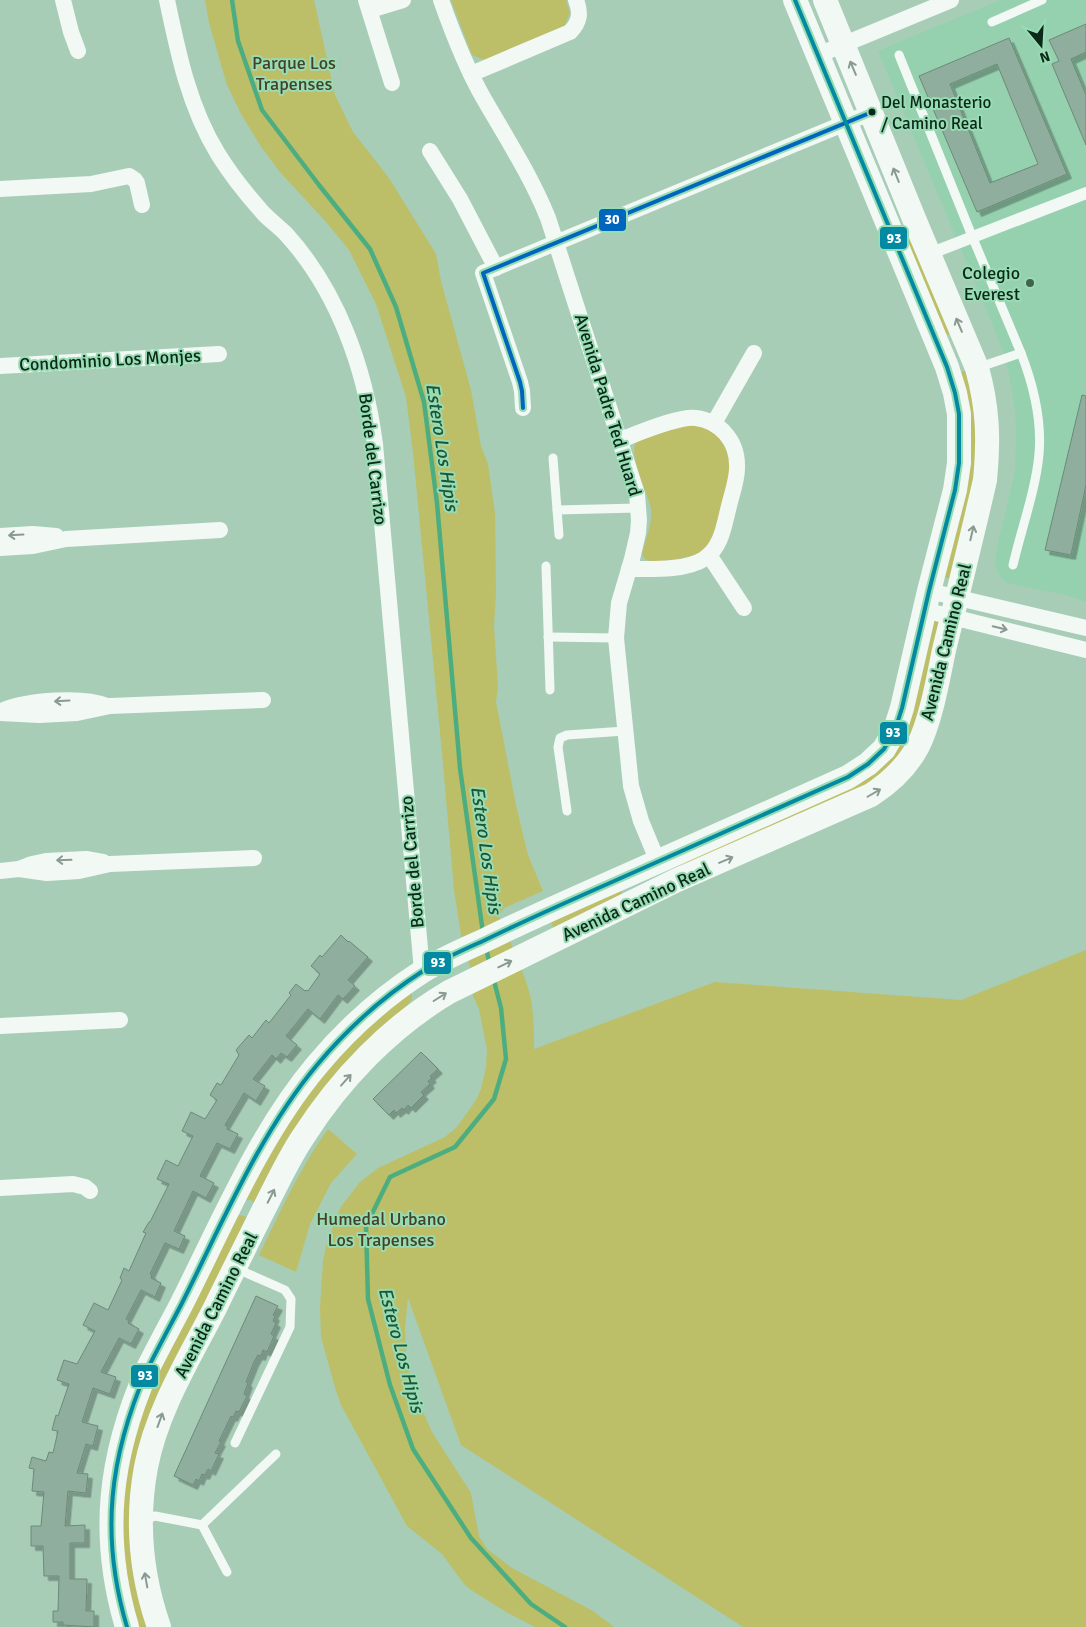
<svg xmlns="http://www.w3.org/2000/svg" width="1086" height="1627" font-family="Signika,sans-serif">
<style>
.built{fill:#96d1af}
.green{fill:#bcbf67}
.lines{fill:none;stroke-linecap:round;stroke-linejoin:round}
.stream{stroke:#4cae80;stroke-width:4.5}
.building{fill:#90ae9d;stroke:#6c8a79;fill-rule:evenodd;filter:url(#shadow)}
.service{stroke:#f2f8f4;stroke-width:9}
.pedestrian{stroke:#f2f8f4;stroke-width:12}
.minor{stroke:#f2f8f4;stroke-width:16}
.secondary{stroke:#f2f8f4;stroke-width:24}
.bus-1-casing{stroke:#98dcb4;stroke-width:8}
.bus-2-casing{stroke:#98dcb4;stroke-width:8}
.bus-1{stroke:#0065bd;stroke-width:4}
.bus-2{stroke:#0389a1;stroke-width:4}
.oneway{stroke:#8a9a91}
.bus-dot{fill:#0b2819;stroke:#98dcb4;stroke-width:2}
.poi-dot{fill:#426250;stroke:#98dcb4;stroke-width:2}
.labels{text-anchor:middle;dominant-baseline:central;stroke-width:4;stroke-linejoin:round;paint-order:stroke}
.bus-label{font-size:17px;fill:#0b2819;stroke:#98dcb4;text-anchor:start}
.park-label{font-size:18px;fill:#454027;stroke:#98dcb4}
.poi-label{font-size:18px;fill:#0b2819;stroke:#98dcb4;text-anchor:end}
.street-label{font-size:18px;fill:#0b2819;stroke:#98dcb4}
.water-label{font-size:19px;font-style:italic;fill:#1b5739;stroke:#98dcb4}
.line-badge{stroke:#98dcb4;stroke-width:2}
.badge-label{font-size:14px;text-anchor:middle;font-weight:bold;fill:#fff}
</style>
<defs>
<filter id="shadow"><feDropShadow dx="4.5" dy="4.5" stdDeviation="0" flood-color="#0004"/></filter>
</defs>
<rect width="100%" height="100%" fill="#a7cdb7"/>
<path class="built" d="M1000 0H1086V602L1066 595 1006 583 1002 579 995 567 996 552 1015 471 1016 435 1015 410 1008 370 1004 354 993 326 878 51Z"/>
<g class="green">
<path d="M205 0H314L335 95 353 132 389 178 436 254 441 281 471 390 481 446 488 464 495 513 496 593 494 626 498 687 496 702 516 805 528 855 543 891 504 908 499 916C510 942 523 968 530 995 534 1013 534 1031 534 1049L715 982 961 1000 1086 950V1627H743L461 1445 408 1298 405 1328 406 1356 409 1372 417 1398 432 1432 471 1493 479 1536 487 1549 512 1568 593 1611 614 1627H535L506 1612 471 1590 464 1584 442 1554 407 1526 341 1405 336 1391 321 1337 320 1307 323 1261 326 1246 340 1208 360 1182 378 1168 445 1137 457 1127 476 1100 481 1089 486 1067 487 1049 479 1009 473 996 471 970 461 935 454 890 442 753 413 453 406 397 376 304 349 250 327 223 279 171 260 145 241 114 227 85 209 23Z"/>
<path d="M451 0H566L570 13 564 27 484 60 472 55Z"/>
<path d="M910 228 950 334 946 335 903 231Z"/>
<path d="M966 371 971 373 980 456 953 579 941 577 960 372Z"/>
<path d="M682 425H702L717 432 728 448 732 464 714 539 706 549 696 556 652 563 645 559 642 554C645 542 653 522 651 509 649 495 625 450 638 440 644 436 673 428 682 425Z"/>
<path d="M935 621 940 622 917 724 907 747 870 786 676 869 709 847 862 779 930 622Z"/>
<path d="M620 888 624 897 555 931 549 918Z"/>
<path d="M412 992V999L404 1010 254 1203 251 1200H244L263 1161 313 1082 375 1018Z"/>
<path d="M328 1129 357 1154 331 1183 310 1224 296 1272 259 1255C280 1212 300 1168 328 1129Z"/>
<path d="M240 1215 247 1217 144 1442 151 1627H135L127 1599 120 1489 146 1394 235 1217Z"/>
</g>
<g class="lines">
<g class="stream">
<path d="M232 0 238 41 262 110 319 185 370 249 396 307 424 402 437 503 460 768 483 933"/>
<path d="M486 948 490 965"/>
<path d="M493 977 501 1008 506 1059 494 1099 455 1147 390 1177 366 1226 368 1299 390 1385 413 1449 471 1538 531 1604 565 1627"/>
</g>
</g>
<g class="building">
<path d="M1086 24V52L1071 59 1086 95V145L1052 64 1059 61 1049 40Z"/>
<path d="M1009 38 1067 174 977 212 919 76ZM997 64 1038 164 990 183 950 84Z"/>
<path d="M1082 395 1086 396V485L1071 555 1045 550Z"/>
<path d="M341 935 348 942 349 941 368 957 348 980 355 986 343 999 338 995 320 1019 308 1009 286 1036 297 1045 287 1057 281 1053 276 1059 272 1055 253 1079 265 1086 256 1101 244 1093 225 1125 228 1127 227 1129 238 1134 230 1149 217 1143 200 1176 214 1183 206 1198 193 1191 174 1231 185 1236 179 1249 165 1243 150 1274 152 1275 151 1278 161 1283 155 1297 141 1290 126 1319 129 1321 128 1323 139 1329 131 1344 119 1338 101 1372 116 1377 110 1394 93 1388 82 1422 98 1426 93 1446 86 1444 77 1473 88 1474 86 1493 68 1491 65 1526 85 1525V1543H70V1579H87L86 1611H94V1627L63 1625V1622H53V1611H58L59 1576H44L43 1546H31V1526H41L44 1492 32 1491 34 1469 29 1468 32 1457 46 1461 49 1452 53 1453 58 1431 52 1430 56 1415 58 1416 69 1384 57 1380 64 1360 77 1364 95 1331 83 1325 94 1303 108 1310 122 1280 120 1278 124 1268 129 1271 146 1233 143 1232 149 1222H150L169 1184 157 1179 166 1160 178 1166 193 1136 182 1131 191 1112 205 1119 217 1100 210 1095 217 1083 221 1085 239 1055 236 1050 249 1035 252 1038 266 1020 269 1023 291 995 289 993 296 984 305 991 306 990 308 991 320 974 311 966 320 955 322 957Z"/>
<path d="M421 1052 438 1069 430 1076 432 1078 428 1081 430 1084 421 1092 424 1095 411 1108 408 1105 404 1110 402 1108 396 1113 394 1110 389 1115 373 1099Z"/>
<path d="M256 1296 278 1306 273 1315 275 1316 273 1321 276 1323 271 1334 274 1336 267 1352 263 1350 261 1356 258 1355 254 1362 246 1382 248 1383 244 1394 247 1396 239 1412 236 1411 233 1417 231 1416 219 1441 221 1442 215 1453 219 1454 211 1471 208 1469 205 1475 202 1474 199 1481 196 1479 193 1485 174 1476Z"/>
</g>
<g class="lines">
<g class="service">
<path d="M992 22 1042 0"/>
<path d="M899 55 972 236 1021 353C1033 384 1042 420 1039 454 1036 489 1021 530 1013 565"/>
<path d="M977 368 1021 353"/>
<path d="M553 458 559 535"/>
<path d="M557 510 638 508"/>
<path d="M546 566 550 690"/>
<path d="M548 637 616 638"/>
<path d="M567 811 558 747 560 738 567 735 625 731"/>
<path d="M235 1443 290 1327 291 1299 285 1290 235 1268"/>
<path d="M144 1520 155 1516 202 1525 276 1454"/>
<path d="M202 1525 227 1572"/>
</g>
<path class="pedestrian" d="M929 254 1086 193"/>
<g class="minor">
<path d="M63 0 71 32 78 51"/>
<path d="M167 0C178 53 189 107 218 154 231 175 247 195 264 214 271 221 279 227 286 234 338 291 365 369 375 444L422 971"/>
<path d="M366 0 392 83"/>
<path d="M441 0C453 34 466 68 484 99 507 139 531 176 548 218L637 494 639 520 638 533 632 559 619 603 616 638 631 786 641 821 658 862"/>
<path d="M370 10 403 0"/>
<path d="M818 55 951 0"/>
<path d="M471 74 570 32C580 22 581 13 576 0"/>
<path d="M430 151 460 199 496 268"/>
<path d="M0 189 91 184 129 176 135 180 137 183 142 205"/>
<path d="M0 366 219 354"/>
<path d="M523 408 522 391 520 382 483 273 872 112"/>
<path d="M714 423 754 353"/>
<path d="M620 440C639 433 678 416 696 418 720 421 737 441 737 465 738 478 732 493 729 506 724 525 722 547 704 559 685 571 651 569 629 569"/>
<path d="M0 536 33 534 56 536"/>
<path d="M0 548 33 546 66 539 220 530"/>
<path d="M709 555 744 608"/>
<path d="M929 591 1086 628"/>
<path d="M924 610 1086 650"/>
<path d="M4 710C28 700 83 696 107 706"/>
<path d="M0 713 39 715 77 713 110 706 263 700"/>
<path d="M19 869 47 873 79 871 110 864 254 858"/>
<path d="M0 871 19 869 32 864 46 861 86 859 103 862"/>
<path d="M0 1026 120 1020"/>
<path d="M0 1188 73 1184 85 1187 90 1191"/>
</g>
<g class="secondary">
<path d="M127 1627C100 1536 109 1457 147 1370 158 1348 170 1326 181 1305 222 1224 259 1134 317 1065 347 1029 384 996 423 971 442 959 463 950 483 941 526 920 569 901 612 882 690 847 769 812 848 777L868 764 884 749 895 730 902 708 929 591 955 490 959 463V414L955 393 947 367 795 0"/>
<path d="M159 1627C141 1575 136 1521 146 1467 157 1410 189 1359 215 1308 230 1277 246 1245 262 1213 275 1188 287 1161 303 1137 340 1079 390 1027 449 992L675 881 871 795C891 782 907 767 918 746 931 720 938 679 944 650 958 593 972 537 985 480 989 438 988 408 977 368L915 221 825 0"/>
</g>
<g class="bus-1-casing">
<path id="bus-1" d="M523 408 522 391 520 382 483 273 872 112"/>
</g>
<g class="bus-2-casing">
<path id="bus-2" d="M127 1627C100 1536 109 1457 147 1370 158 1348 170 1326 181 1305 222 1224 259 1134 317 1065 347 1029 384 996 423 971 442 959 463 950 483 941 526 920 569 901 612 882 690 847 769 812 848 777L868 764 884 749 895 730 902 708 929 591 955 490 959 463V414L955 393 947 367 795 0"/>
</g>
<use href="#bus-1" class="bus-1"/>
<use href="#bus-2" class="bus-2"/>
</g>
<defs><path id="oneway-shaft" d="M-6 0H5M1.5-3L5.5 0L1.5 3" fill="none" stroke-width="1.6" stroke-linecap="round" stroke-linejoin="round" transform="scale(1.25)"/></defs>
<g class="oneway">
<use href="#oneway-shaft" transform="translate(853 68) rotate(-113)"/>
<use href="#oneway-shaft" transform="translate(896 175) rotate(-112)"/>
<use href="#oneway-shaft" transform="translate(959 325) rotate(-113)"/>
<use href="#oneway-shaft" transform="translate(972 533) rotate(-77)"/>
<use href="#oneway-shaft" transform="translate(16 535) rotate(177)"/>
<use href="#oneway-shaft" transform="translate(1000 628) rotate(14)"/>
<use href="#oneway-shaft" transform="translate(62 701) rotate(177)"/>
<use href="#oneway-shaft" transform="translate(874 793) rotate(-30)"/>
<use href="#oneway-shaft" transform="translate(64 860) rotate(178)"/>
<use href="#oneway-shaft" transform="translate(726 860) rotate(-23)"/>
<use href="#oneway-shaft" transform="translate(505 964) rotate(-26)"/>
<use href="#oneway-shaft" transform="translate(440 997) rotate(-32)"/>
<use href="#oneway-shaft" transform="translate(346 1080) rotate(-48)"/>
<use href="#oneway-shaft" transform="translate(271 1196) rotate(-63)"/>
<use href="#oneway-shaft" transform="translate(160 1420) rotate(-70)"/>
<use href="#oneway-shaft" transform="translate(146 1580) rotate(-100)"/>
</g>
<circle class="bus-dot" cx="872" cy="112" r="4.5"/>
<circle class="poi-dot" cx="1030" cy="283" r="5"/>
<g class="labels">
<g class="bus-label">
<text x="881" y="102">Del Monasterio<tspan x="881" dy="21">/ Camino Real</tspan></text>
</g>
<g class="park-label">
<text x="294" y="63">Parque Los<tspan x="294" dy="21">Trapenses</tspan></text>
<text x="381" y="1219">Humedal Urbano<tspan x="381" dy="21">Los Trapenses</tspan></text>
</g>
<g class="poi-label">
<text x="1020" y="273">Colegio<tspan x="1020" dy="21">Everest</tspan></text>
</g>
<g class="street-label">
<text transform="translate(110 360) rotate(-3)">Condominio Los Monjes</text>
<text transform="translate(608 405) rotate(73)">Avenida Padre Ted Huard</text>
<text transform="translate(373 459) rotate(83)">Borde del Carrizo</text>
<text transform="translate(946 642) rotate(-76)">Avenida Camino Real</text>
<text transform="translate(412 862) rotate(-95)">Borde del Carrizo</text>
<text transform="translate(636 902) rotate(-25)">Avenida Camino Real</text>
<text transform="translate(216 1305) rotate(-63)">Avenida Camino Real</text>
</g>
<g class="water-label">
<text transform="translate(442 447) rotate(81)">Estero Los Hipis</text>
<text transform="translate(486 850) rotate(82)">Estero Los Hipis</text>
<text transform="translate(401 1350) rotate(75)">Estero Los Hipis</text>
</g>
</g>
<g class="line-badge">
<rect x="598" y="208" width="29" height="24" rx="5" fill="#0065bd"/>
<rect x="879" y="226" width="29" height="24" rx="5" fill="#0389a1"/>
<rect x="879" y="721" width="29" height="24" rx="5" fill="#0389a1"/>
<rect x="423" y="951" width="29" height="24" rx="5" fill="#0389a1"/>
<rect x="130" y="1364" width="29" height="24" rx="5" fill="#0389a1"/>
</g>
<g class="badge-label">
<text x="612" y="224">30</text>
<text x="894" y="243">93</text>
<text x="893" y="737">93</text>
<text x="438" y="967">93</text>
<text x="145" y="1380">93</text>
</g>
<g transform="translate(1041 45) rotate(162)" stroke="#98dcb4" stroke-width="4" paint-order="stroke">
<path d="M0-4L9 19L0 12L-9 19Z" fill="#0b2819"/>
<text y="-8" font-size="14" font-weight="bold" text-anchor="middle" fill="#0b2819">N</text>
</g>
</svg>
